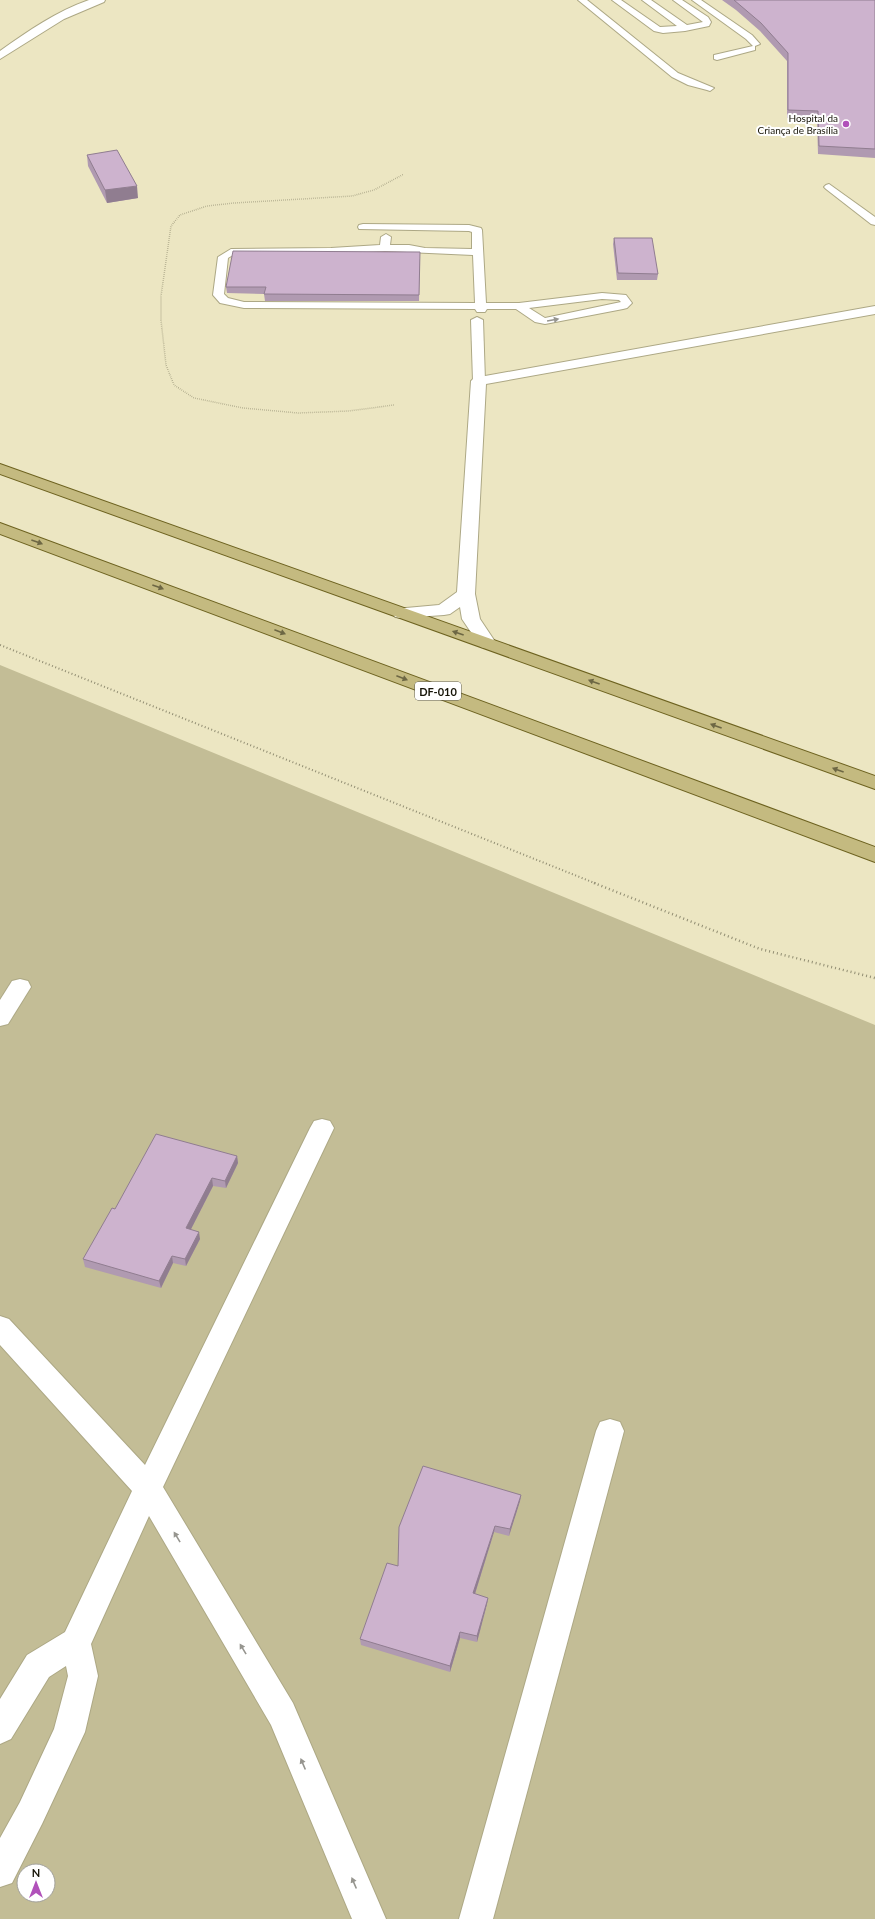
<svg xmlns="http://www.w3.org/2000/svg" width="875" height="1919" font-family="Lato,sans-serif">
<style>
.green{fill:#c3bd96;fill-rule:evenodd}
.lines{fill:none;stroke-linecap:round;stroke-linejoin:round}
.lane-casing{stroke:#ada885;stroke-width:2}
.street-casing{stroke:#ada885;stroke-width:2}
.primary-casing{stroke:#6d621f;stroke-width:2}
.path-far2{stroke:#918d72;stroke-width:1.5;stroke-dasharray:0.5 1.5;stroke-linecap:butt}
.path-far1{stroke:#918d72;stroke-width:2;stroke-dasharray:1 2.5;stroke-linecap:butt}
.path{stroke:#918d72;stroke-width:2.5;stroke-dasharray:1 3;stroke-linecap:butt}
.lane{fill:#fff;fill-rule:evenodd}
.street{fill:#fff;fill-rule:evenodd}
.primary{fill:#c4ba80;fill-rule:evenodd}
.wall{fill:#b09ab1}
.shaded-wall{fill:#907d90}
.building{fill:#cdb3ce;stroke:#907d90}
.oneway{fill:#96958f}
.oneway2{fill:#6d6744}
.poi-dot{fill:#b151ba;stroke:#fff;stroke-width:1.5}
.labels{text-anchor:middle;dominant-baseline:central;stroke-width:4;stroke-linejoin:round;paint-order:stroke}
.far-poi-label{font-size:10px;fill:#161407;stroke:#fff;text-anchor:end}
.shield{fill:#fff;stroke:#5c5a51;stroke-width:1}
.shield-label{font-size:11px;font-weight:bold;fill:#161407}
</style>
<rect width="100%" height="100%" fill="#ece6c2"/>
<path class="green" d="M0 665 875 1025V1919H0ZM24 1871H48V1895H24Z"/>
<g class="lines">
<g class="lane-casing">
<g id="lane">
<path d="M578 0H587L678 73 714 88 710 91 707 90 688 85 672 77Z"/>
<path d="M612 0H621L660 27 677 26 642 0H651L687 25 703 22 673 0H682L708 17 711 22 709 26 685 31 663 33 654 31Z"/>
<path d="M692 0H701L752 35 760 44 755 46V50L717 60 714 59V55L753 46 746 39Z"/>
<path d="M829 184 875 217V225L871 224 826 189 824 187 826 185Z"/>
<path d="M363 224 469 225 481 228 482 230 486 303H519L602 293 626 295 632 303 627 308 623 309 545 324 535 322 516 309H487L485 312H477L475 309 244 308 220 303 213 295 218 257 231 249 331 248 380 245 381 237 386 234 391 237 390 245H409L425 248 472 249V232L469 231 359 229 358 227 359 225ZM385 251 473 255 475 303 244 302 228 298 224 294 228 258 233 255 331 254ZM602 299 619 300 621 302 545 318 529 308Z"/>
<path d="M477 317 483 320 485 381 479 385 473 381 471 320Z"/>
</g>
</g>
<g class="street-casing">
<g id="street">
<path d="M89 0H105L104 2 64 19 0 59V51C28 31 57 11 89 0Z"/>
<path d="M875 306V314L486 384 475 594 480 619 496 643 493 647 487 648 481 647 462 619 460 607 450 614 444 615 401 618 395 617 392 613 395 609 439 605 457 592 471 381 474 378Z"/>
<path d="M20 979 28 981 31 987 8 1024 0 1026V1000L12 981Z"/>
<path d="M322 1119 330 1121 334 1128 163 1487 293 1703 386 1919H352L271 1725 149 1516 91 1644 98 1676 85 1732 42 1824 12 1883 0 1887V1838L20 1802 54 1729 68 1676 66 1666 49 1677 11 1739 0 1744V1699L27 1655 65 1632 132 1491 0 1345V1316L9 1319 145 1465 310 1128 314 1121Z"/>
<path d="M610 1419 620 1422 624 1431 493 1919H459L596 1431 600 1422Z"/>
</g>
</g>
<g class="primary-casing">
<g id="primary">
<path d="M0 464 875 776V789L0 474Z"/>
<path d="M0 523 875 847V862L0 534Z"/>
</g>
</g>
<path class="path-far2" d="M394 405 349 411 298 413 243 408 194 398 174 385 166 365 161 320V296L171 226 180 215 207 206 234 203 352 196 374 190 404 174"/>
<path class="path-far1" d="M0 645 597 884"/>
<path class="path" d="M594 883 760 949 875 978"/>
<use href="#lane" class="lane"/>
<use href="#street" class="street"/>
<use href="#primary" class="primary"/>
</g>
<g class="wall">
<path d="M722 0H875V158L818 154 817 120 787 118V61L760 31 736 10Z"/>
<path d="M87 155 138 198 107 203 88 166Z"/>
<path d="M614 238 658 274 657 280H617L613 244Z"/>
<path d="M420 259 419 301H265L264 294 227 293 226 287Z"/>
<path d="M237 1156 238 1163 226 1188 213 1186 191 1229 200 1239 186 1266 173 1263 161 1288 85 1267 83 1259 115 1209Z"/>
<path d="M521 1495 520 1501 509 1536 494 1532 475 1594 488 1598 487 1604 477 1642 460 1638 450 1672 361 1645 360 1639 398 1566Z"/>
</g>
<g class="shaded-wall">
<path d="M137 186 138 198 107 203 105 190Z"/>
<path d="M237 1156 238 1163 226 1188 225 1181Z"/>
<path d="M212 1178 213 1186 188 1235 186 1228Z"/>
<path d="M199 1232 200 1239 186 1266 185 1259Z"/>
<path d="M172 1256 173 1263 161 1288 159 1281Z"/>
<path d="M521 1495 520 1501 509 1536 510 1529Z"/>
<path d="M495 1526 494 1532 473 1600V1593Z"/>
<path d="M488 1598 487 1604 477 1642V1636Z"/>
<path d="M460 1632V1638L450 1672V1666Z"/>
</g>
<g class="building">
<path d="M734 0H875V149L819 146 818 111 788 110V53L761 23Z"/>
<path d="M117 150 137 186 105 190 87 155Z"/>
<path d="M614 238H652L658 274 618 273Z"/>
<path d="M233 251 420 252 419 295 264 294 266 287H226Z"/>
<path d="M156 1134 237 1156 225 1181 212 1178 186 1228 199 1232 185 1259 172 1256 159 1281 83 1259 112 1208 115 1209Z"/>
<path d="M423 1466 521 1495 510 1529 495 1526 473 1593 488 1598 477 1636 460 1632 450 1666 360 1639 387 1563 398 1566 399 1527Z"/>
</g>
<defs><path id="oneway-solid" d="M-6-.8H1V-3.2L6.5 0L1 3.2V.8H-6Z"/></defs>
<g class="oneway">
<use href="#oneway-solid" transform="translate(553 320) rotate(-10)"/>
<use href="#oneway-solid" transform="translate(177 1537) rotate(-121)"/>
<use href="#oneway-solid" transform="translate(243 1649) rotate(-121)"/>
<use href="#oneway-solid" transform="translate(303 1764) rotate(-113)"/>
<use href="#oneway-solid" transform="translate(354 1883) rotate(-113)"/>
</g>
<g class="oneway2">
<use href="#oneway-solid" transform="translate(37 542) rotate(20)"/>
<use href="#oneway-solid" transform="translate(158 587) rotate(20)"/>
<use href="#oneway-solid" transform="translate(280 632) rotate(21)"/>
<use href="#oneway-solid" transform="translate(458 633) rotate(-161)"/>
<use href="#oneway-solid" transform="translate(402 678) rotate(21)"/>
<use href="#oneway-solid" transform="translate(594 682) rotate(-160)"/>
<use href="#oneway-solid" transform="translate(716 726) rotate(-160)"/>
<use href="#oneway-solid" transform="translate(838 770) rotate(-160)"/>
</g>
<circle class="poi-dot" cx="846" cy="124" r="4"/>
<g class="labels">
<g class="far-poi-label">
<text x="838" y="118">Hospital da<tspan x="838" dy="12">Criança de Brasília</tspan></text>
</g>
<rect class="shield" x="415" y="682" width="46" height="18" rx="3"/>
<g class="shield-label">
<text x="438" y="691">DF-010</text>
</g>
</g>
<g transform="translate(36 1883)"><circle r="19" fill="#ffffff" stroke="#a2a19c"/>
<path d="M0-3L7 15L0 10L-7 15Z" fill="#b151ba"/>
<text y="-6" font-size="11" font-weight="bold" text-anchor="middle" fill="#161407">N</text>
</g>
</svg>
